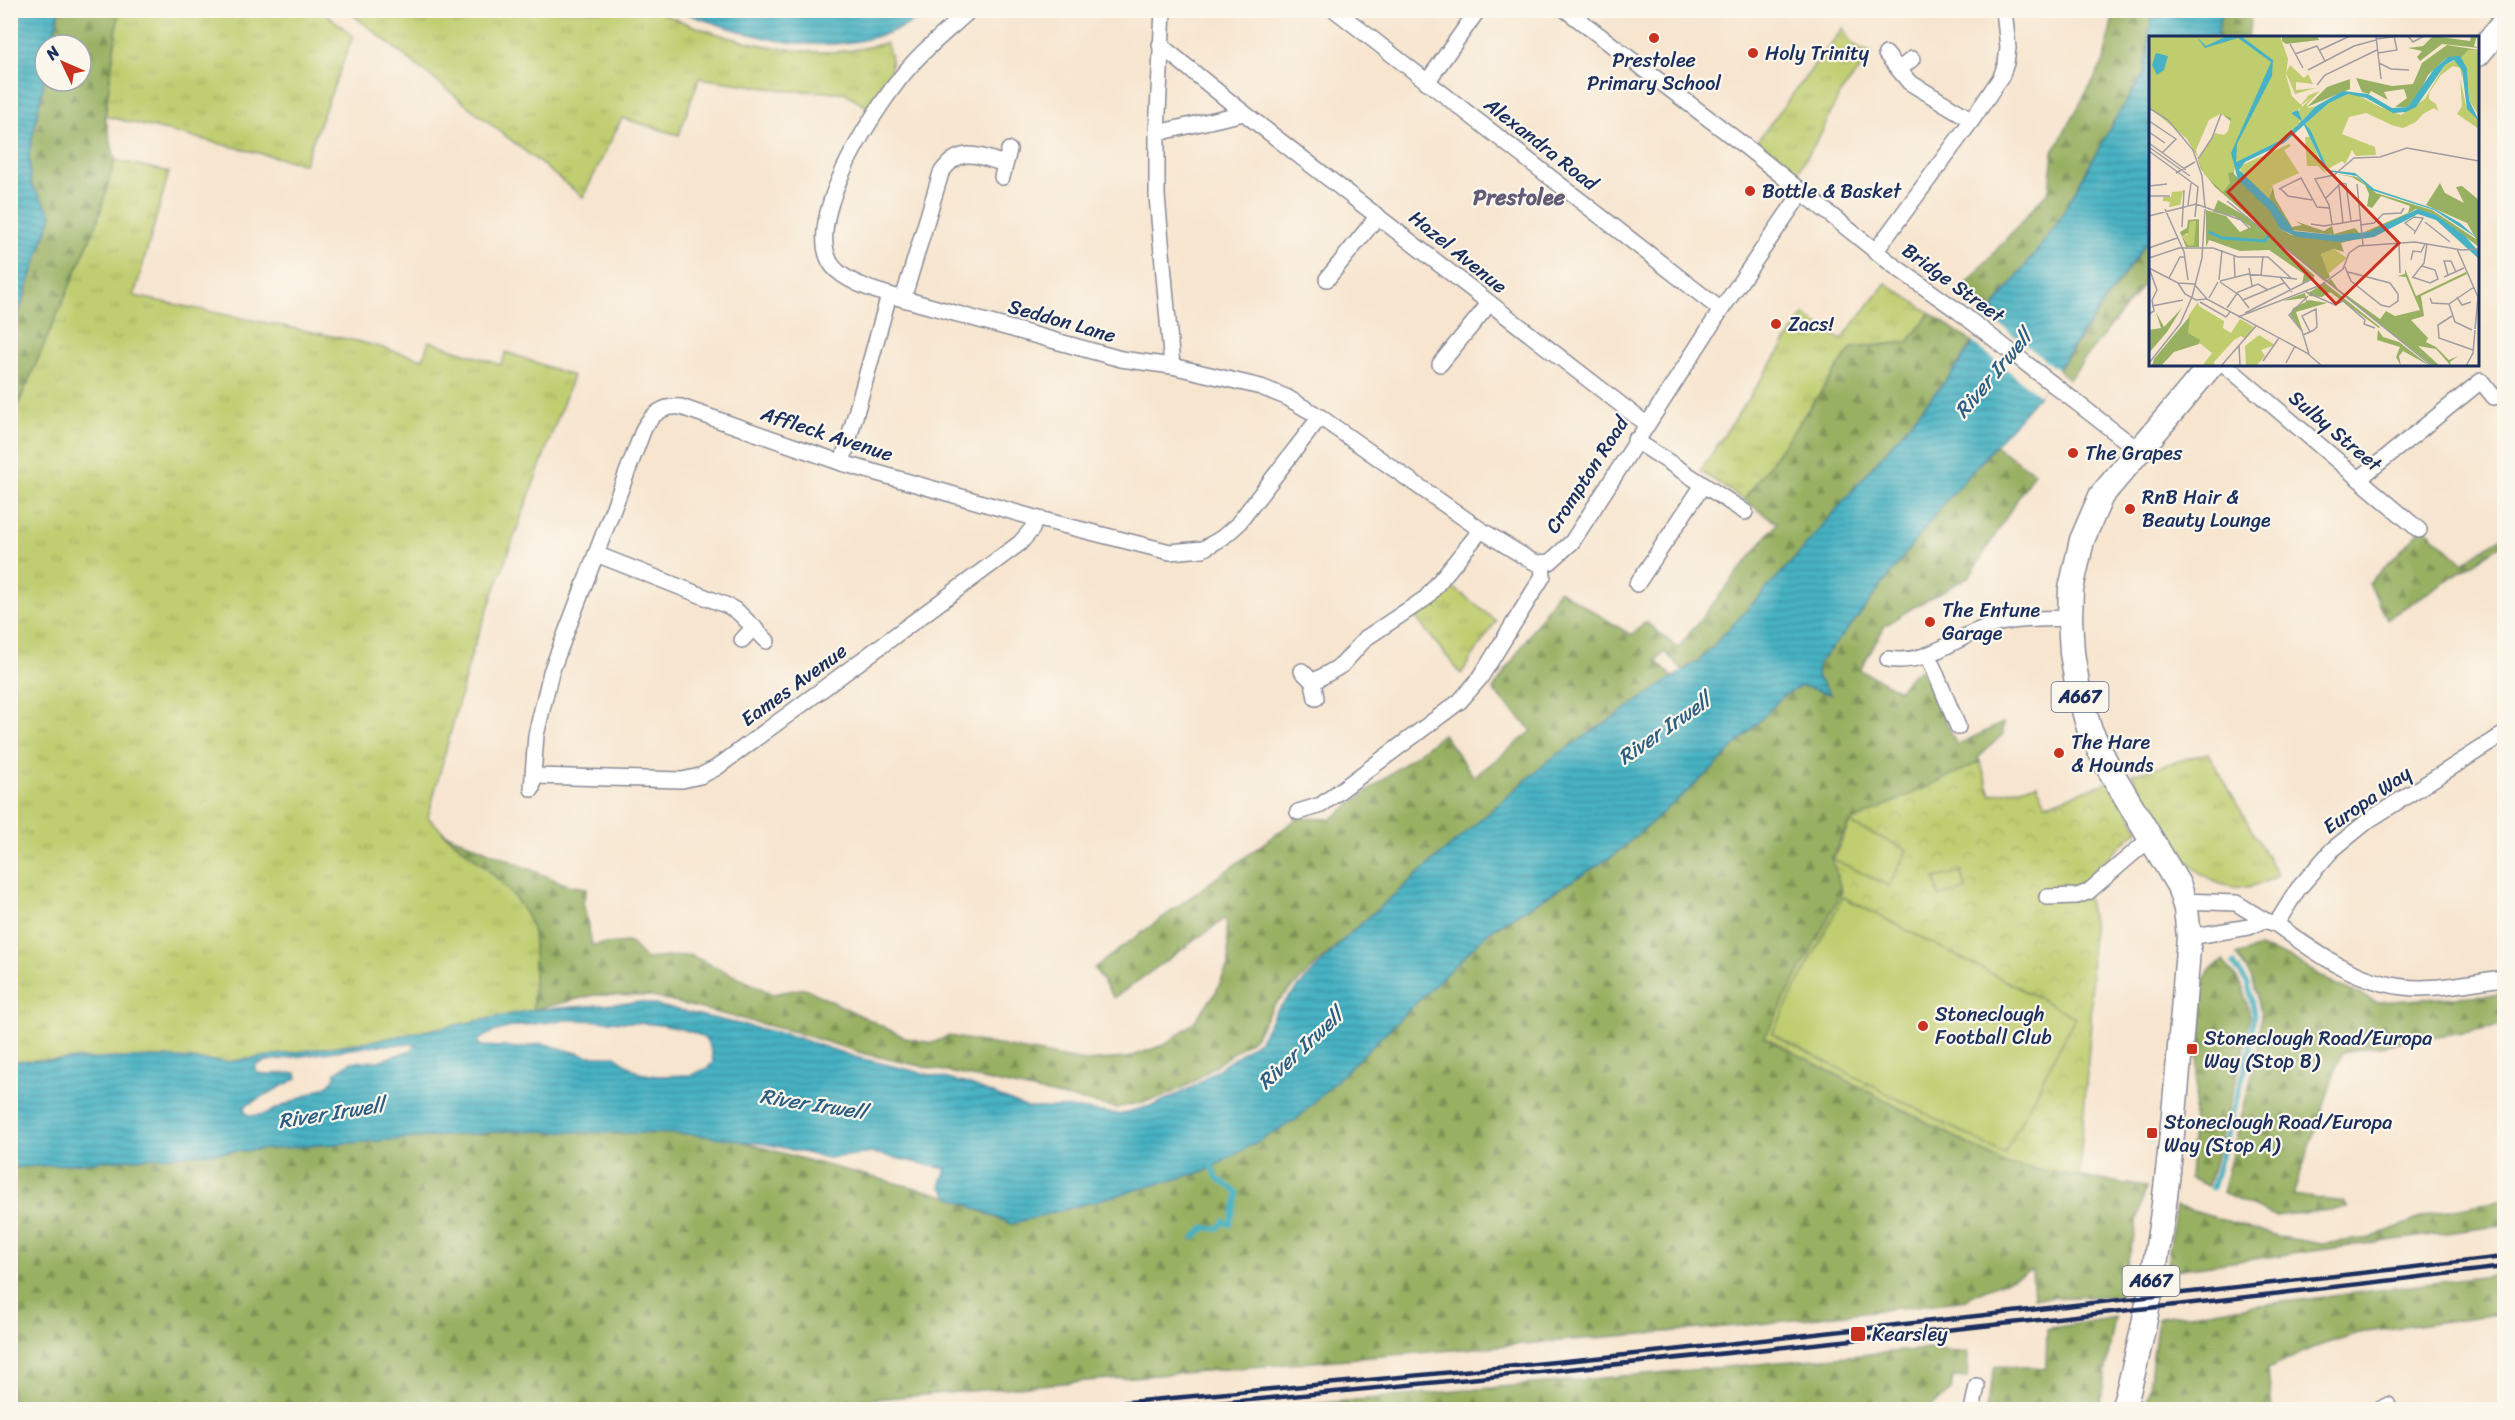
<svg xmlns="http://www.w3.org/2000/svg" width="2515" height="1420" font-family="Sriracha,sans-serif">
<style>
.grass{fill:url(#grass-tufts);stroke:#6e7e66;stroke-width:1.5}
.forest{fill:url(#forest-firs);stroke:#5a7060;stroke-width:1.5}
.park{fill:url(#park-crowns);stroke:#6e7e66;stroke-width:1.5}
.pitch{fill:#c0cd6f;stroke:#6e7e66;stroke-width:1.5}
.water{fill:url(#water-rules);stroke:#307090;stroke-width:1.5;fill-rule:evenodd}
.pier{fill:#f7e5cf}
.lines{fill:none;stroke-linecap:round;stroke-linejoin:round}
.stream{stroke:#46b2c3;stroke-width:5}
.street-casing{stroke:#898a96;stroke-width:18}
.primary-casing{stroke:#898a96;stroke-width:27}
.street{stroke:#fff;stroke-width:15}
.primary{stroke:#fff;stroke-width:24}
.rail{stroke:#1b2f5e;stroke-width:4.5}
.poi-dot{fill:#c8321e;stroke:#fbf7ec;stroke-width:2}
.labels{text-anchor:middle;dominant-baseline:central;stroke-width:4.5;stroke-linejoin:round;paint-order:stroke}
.shield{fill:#fbf7ec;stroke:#5e6b89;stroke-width:1.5}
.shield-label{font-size:18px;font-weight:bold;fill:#1b2f5e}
.poi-label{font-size:20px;fill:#1b2f5e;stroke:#fbf7ec;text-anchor:start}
.street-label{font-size:20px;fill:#1b2f5e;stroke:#fbf7ec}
.water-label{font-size:21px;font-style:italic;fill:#2a5d81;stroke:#fbf7ec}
.quarter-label{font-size:22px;font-weight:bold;fill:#615b78;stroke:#fbf7ec}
.inset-river{fill:none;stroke:#46b2c3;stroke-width:3}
.inset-road{fill:none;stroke:#9f9ca2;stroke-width:1.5}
.view{fill:#c8321e;fill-opacity:0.15;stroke:#c8321e;stroke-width:3}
.inset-edge{fill:none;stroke:#1b2f5e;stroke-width:3}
</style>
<defs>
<pattern id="grass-tufts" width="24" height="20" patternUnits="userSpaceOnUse" patternTransform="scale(1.5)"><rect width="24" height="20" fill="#c0cd6f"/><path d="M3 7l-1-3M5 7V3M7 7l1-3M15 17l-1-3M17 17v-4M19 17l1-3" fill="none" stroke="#a4b063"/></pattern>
<pattern id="forest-firs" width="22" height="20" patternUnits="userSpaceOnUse" patternTransform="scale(1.5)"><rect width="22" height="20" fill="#98b062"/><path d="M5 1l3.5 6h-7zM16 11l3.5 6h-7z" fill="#7b9054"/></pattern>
<pattern id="park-crowns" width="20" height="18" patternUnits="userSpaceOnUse" patternTransform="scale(1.5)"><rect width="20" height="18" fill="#c0cd6f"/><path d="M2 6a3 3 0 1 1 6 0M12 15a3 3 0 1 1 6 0" fill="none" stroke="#a4b063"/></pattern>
<pattern id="water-rules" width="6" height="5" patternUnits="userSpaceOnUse" patternTransform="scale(1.5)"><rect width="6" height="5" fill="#46b2c3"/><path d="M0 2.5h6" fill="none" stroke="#3a91a2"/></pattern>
</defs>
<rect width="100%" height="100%" fill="#fbf7ec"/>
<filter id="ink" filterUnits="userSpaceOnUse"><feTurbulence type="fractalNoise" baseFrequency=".0167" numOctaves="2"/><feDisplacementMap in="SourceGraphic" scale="12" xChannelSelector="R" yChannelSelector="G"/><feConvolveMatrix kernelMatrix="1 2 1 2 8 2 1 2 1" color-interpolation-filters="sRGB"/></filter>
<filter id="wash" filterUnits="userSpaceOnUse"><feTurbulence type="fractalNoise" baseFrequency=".008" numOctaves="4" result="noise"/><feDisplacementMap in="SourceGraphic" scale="24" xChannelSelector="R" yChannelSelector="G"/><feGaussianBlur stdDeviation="1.35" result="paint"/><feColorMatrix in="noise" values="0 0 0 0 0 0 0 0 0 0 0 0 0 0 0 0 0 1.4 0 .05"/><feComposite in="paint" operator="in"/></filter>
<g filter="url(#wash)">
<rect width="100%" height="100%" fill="#f7e5cf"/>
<g class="grass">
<path d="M119 11H323L353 36 304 164 105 116Z"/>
<path d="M348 11H656C711 35 770 52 831 52 849 52 868 47 886 43 900 72 883 85 867 107L844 92 790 91 699 78 679 135 622 118 583 197Z"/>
<path d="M1843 28C1849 40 1855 51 1869 51L1872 54 1839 95 1822 132 1797 173 1758 140Z"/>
<path d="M115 160 169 172 134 296 361 342 423 359 429 341 501 365 506 352 573 376 472 652 428 817C461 852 519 882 533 931 537 947 533 991 533 1010L372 1041 227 1062 163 1057 11 1061V421L97 223Z"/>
<path d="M1886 283 1930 313 1908 342 1852 348 1744 500 1700 471 1804 315 1841 340Z"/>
<path d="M1449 584 1496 621 1461 674 1416 618Z"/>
<path d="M2208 753 2278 876C2271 879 2264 883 2256 885 2192 902 2158 817 2132 774Z"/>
</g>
<g class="forest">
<path d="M59 11H119L105 116 115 160 97 223 11 421V336L52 215 31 184 29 154 45 77V81H81V45H52Z"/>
<path d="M2114 11H2152L2144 73 2117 116 2055 227 1995 306 1991 318 1957 295 2049 190 2053 152 2104 61Z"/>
<path d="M2221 11H2251L2248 37 2217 38Z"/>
<path d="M2150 237V276L2069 379 2058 370Z"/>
<path d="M1930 313 1972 342 1953 372 1797 556 1702 658 1683 670 1665 652 1656 661 1673 678 1548 761 1347 936 1273 1006 1255 1037 1190 1084 1160 1098 1116 1108 865 1054 795 1032 649 996 594 995 533 1010C533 985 536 959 533 935 529 898 470 854 442 832L567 885 587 888 583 902 592 945 630 942 646 959 690 955 773 994 805 988 906 1038 932 1043 949 1036 1085 1061 1127 1058 1166 1044 1193 1023 1216 992 1229 963 1226 918 1114 998 1094 968 1298 818 1331 819 1443 734 1474 777 1532 731 1493 690 1559 590 1631 635 1646 622 1678 648 1777 523 1744 500 1852 348 1908 342Z"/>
<path d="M1995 446 2034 472 1970 576 1907 611 1885 626 1860 670 1899 690 1908 678 1921 669 1957 745 2003 723V734L1978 758 1980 762 1849 823 1832 858 1842 892 1765 1037 2008 1165 2146 1187 2119 1296 2034 1298 2032 1270 1970 1296 1967 1300 1759 1324 757 1409 11 1410V1168L510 1131 685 1125 810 1161 950 1197 1011 1224 1613 856 1715 767 1784 695 1802 686 1830 694 1817 677 1818 663 1854 622 1941 507Z"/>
<path d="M2424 527 2463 563 2504 535V543L2387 619 2369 583Z"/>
<path d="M2259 947 2287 956 2332 983 2377 1002 2504 994V1025L2342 1052 2293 1195 2343 1202 2348 1208 2275 1216 2222 1193 2258 1051 2261 1013 2253 980 2236 955Z"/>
<path d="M2224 961 2242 986 2250 1016 2244 1051 2208 1186 2189 1178 2204 979 2212 968Z"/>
<path d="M2504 1200V1225L2166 1271 2176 1206 2281 1237 2322 1244 2370 1238 2433 1213Z"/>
<path d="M2504 1274V1313L2359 1333 2312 1348 2268 1369 2272 1409H2146L2158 1318Z"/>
<path d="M2115 1317 2099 1409H1986L1995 1366 2046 1368 2047 1329Z"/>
<path d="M1938 1348 1953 1353 1968 1352 1967 1378 1953 1377 1951 1391 1928 1409H1256Z"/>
</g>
<path class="park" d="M1980 762 1991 795 2037 784 2046 804 2109 782 2139 829 2085 879 2092 923 2091 1020 2079 1176 2008 1165 1765 1037 1842 892 1832 858 1849 823Z"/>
<g class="pitch">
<path d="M1850 823 1907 850 1889 886 1833 859Z"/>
<path d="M1962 872 1966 890 1939 896 1935 878Z"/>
<path d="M1843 897 2075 1017 2004 1154 1772 1034Z"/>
</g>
<g class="water">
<path d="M11 10 59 11 52 45H45V77L29 154 31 184 52 214 11 336Z"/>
<path d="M803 11 818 13 829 10 933 11C843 66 772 44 679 11Z"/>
<path d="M2152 11H2221L2217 37 2150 38V237L2039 395 1941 507 1854 622 1818 663 1817 677 1830 694 1802 686 1784 695 1715 767 1613 856 1491 930 1296 1120 1206 1171 1011 1224 950 1197 940 1186 946 1169 873 1153 828 1158 766 1144 690 1134 510 1131 11 1168 10 1061 163 1057 227 1062 372 1041 533 1010 642 1002 792 1036 855 1057 968 1084 1028 1108H1069L1119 1114 1154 1105 1191 1088 1260 1040 1276 1011 1347 936 1548 761 1702 658 1797 556 1953 372 1991 318 1995 306 2055 227 2117 116 2144 74ZM566 1020C596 1021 688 1020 707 1041 712 1048 712 1055 713 1063L706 1069 691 1075 657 1076 639 1073 615 1056H588L542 1043 521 1048 482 1046 477 1043C489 1025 545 1023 566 1020ZM416 1044 412 1050 378 1061 351 1062 336 1072 334 1079 327 1086 265 1114 250 1116 244 1111 245 1106 297 1078 296 1073 263 1074 256 1072V1065L267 1061 379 1045Z"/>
</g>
<path class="pier" d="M1991 318 2058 370 2039 395 1972 342Z"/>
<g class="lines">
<g class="stream">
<path d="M2212 1188 2250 1050 2254 1014 2248 984 2234 964"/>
<path d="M1194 1238 1204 1228 1218 1229 1224 1221 1230 1225 1238 1193 1217 1178 1212 1168"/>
</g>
</g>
</g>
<g filter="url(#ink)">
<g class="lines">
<g class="street-casing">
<g id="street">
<path d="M970 10C951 28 930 44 913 63 880 99 804 214 830 262 839 279 872 290 889 295L1121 359 1172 366 1261 387 1286 397 1320 417 1481 530 1530 560 1537 563 1550 562 1572 542 1721 310 1802 192"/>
<path d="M1163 10 1157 133V196L1172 366"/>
<path d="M1335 10 1721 310"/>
<path d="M1566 10 1746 147 1893 265 1958 311 2138 450"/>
<path d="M1160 45 1244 113 1646 424"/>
<path d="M1886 54 1909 82 1972 120"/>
<path d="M1899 70 1912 59"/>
<path d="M1427 82 1478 10"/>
<path d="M1157 133 1244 113"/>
<path d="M1002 177 1009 150"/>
<path d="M1875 252 1972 120 2001 77 2006 63 2008 48 2004 10"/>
<path d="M1327 279 1378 216"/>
<path d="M903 299 941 173C960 145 978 156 1005 164"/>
<path d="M1440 364 1489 304"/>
<path d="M2224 364 2419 530"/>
<path d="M1635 440 1745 512"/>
<path d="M842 463 889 295"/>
<path d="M2359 479 2481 381 2494 397"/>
<path d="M596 554 728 606 738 612 767 641"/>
<path d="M1637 584 1703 485"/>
<path d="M742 640 754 627"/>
<path d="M1928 655 1958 727"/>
<path d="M1888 659C1930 666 1957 634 1996 624 2019 618 2046 619 2070 618"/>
<path d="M1302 671 1313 682 1316 698"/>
<path d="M1313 682 1342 665 1366 638 1426 598 1481 530"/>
<path d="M534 776 682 780 700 776 716 768 1020 543 1032 529 1035 518"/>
<path d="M532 789 536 735 551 672 644 428C653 413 664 405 681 407L842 463 1035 518 1170 552 1203 549 1222 538 1237 525 1320 417"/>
<path d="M1298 812 1321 805 1460 701 1480 678 1543 576 1542 563"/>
<path d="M2047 897 2077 896 2088 892 2152 837"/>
<path d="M2183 901 2236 903 2264 920 2276 924C2320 956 2364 988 2421 988 2449 988 2477 981 2504 978"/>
<path d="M2276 924 2298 889 2332 850 2369 820 2504 734"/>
<path d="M2189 937 2249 927 2264 920"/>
<path d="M1972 1410 1977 1386"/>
<path d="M2379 1410 2388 1405"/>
</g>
</g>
<g class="primary-casing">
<g id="primary">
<path d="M2478 54 2504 23"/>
<path d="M2123 1410C2167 1256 2176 1095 2189 937L2186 909 2179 886 2107 765 2089 728 2078 689 2072 653 2070 618 2071 589 2082 540 2101 496 2212 364"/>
</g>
</g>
<use href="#street" class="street"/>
<use href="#primary" class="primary"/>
<g class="rail">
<path d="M1041 1410C1255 1390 1469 1372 1682 1349 1956 1320 2230 1290 2504 1257"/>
<path d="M1143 1410C1598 1368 2051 1321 2504 1267"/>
</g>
</g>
</g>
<g class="poi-dot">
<circle cx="1654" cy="38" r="6"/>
<circle cx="1753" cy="53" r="6"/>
<circle cx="1750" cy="191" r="6"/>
<circle cx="1776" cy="324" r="6"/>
<circle cx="2073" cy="453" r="6"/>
<circle cx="2130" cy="509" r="6"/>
<circle cx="1930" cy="622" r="6"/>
<circle cx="2059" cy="753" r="6"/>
<circle cx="1923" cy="1026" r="6"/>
<rect x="2186" y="1043" width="12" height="12" rx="3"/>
<rect x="2146" y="1127" width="12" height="12" rx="3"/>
<rect x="1850" y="1326" width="16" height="16" rx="3"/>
</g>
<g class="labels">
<g class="shield">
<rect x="2051.5" y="682" width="57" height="30" rx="4.5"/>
<rect x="2122.5" y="1266" width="57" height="30" rx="4.5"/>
</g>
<g class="shield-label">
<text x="2080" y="697">A667</text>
<text x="2151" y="1281">A667</text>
</g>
<g class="poi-label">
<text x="1765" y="53">Holy Trinity</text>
<text x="1654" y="60" text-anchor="middle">Prestolee<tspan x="1654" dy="23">Primary School</tspan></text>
<text x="1762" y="191">Bottle &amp; Basket</text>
<text x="1788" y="324">Zacs!</text>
<text x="2085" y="453">The Grapes</text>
<text x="2142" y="497">RnB Hair &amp;<tspan x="2142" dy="23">Beauty Lounge</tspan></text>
<text x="1942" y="610">The Entune<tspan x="1942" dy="23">Garage</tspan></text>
<text x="2071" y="742">The Hare<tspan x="2071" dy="23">&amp; Hounds</tspan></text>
<text x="1935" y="1014">Stoneclough<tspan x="1935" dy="23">Football Club</tspan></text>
<text x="2204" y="1038">Stoneclough Road/Europa<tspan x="2204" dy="23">Way (Stop B)</tspan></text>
<text x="2164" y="1122">Stoneclough Road/Europa<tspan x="2164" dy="23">Way (Stop A)</tspan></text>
<text x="1872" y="1334">Kearsley</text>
</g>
<g class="street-label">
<text transform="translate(1541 144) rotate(38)">Alexandra Road</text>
<text transform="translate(1458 252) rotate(39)">Hazel Avenue</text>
<text transform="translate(1953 283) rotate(36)">Bridge Street</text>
<text transform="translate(1062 321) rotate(16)">Seddon Lane</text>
<text transform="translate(2335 431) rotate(40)">Sulby Street</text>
<text transform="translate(827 434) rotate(18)">Affleck Avenue</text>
<text transform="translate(1587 475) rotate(-57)">Crompton Road</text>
<text transform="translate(794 685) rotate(-36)">Eames Avenue</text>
<text transform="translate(2367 800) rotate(-35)">Europa Way</text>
</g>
<g class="water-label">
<text transform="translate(1993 374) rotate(-50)">River Irwell</text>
<text transform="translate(1664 729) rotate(-35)">River Irwell</text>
<text transform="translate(1300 1049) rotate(-43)">River Irwell</text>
<text transform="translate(813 1104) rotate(9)">River Irwell</text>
<text transform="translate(331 1113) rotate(-9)">River Irwell</text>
</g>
<g class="quarter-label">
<text x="1519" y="197">Prestolee</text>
</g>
</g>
<g transform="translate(2149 36)">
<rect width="330" height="330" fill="#f7e5cf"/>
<path d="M307 24 313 34V43L311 32 304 30 292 39 280 57V63L287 68 289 75 285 72 274 78 267 86 254 92 243 89 217 77 200 81 193 98 226 111 227 119 207 120 203 114 196 128 193 125 179 133 176 130 156 88 180 67 199 58 208 59 241 76 231 82 260 89 296 29ZM141 29 155 42 159 38 164 48 147 46V54L167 52 146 58 137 37ZM171 55 158 68 159 72 167 70 153 85 148 76 163 61 150 71 160 59ZM156 101H161L177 138 169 130H158ZM140 108 142 110 135 114 150 137 124 149 120 162 92 138 91 130ZM48 185 45 210H40L33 199H38L41 186ZM49 266 50 270 75 285 74 292 82 297 91 283 105 291 96 303 92 300 85 304 65 326 66 330H53L63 317 38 297 40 279Z" fill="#c0cd6f"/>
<path d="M31 0H36L30 8 38 10 50 8 59 11 78 3 94 6 121 25 120 37 89 97H85L89 99 82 117 85 138 122 174 131 193 142 199 189 205 208 203 192 207 195 216 185 213 172 218 181 241 175 245 66 151 52 133 49 124 58 132 55 116 60 108 74 103 90 88 92 83 85 88 73 78 90 27H97L96 22 65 15 26 13 25 17 33 13 56 15 49 25 52 40 42 55 10 76 0 71V44L4 37 15 34 18 16 26 10 24 7 32 4ZM107 35 97 56 93 59 87 54 89 42ZM146 0H168L170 4 137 8 133 5V1ZM284 0 321 5 322 0H328L325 10 330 12 293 8 271 25 268 21 273 15 259 12 274 10ZM298 9 330 14 315 26 299 21 295 24 279 39 267 64 259 71H246L258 62 255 53 235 56 239 64 222 55 220 58 213 56 207 42 243 50 264 48 273 27ZM201 43V53L158 71 178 51ZM187 138 208 141 227 157 283 174 327 203 318 187 277 169 291 147 296 157 315 167 307 151 313 150 330 164V211L287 179 267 173 231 194 213 197 259 177 261 170 232 160 223 172 218 170 220 158 216 149 203 141ZM124 151 126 162 143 191 153 189 146 185 175 195 183 190 185 198 206 192 211 198 186 199 143 194 120 162ZM69 164 98 181 166 240 153 248 155 238 120 214 91 215 60 204 57 211V174L77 180 91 196 102 191 85 180 64 176ZM50 173V211H37L31 196 38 192 39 184 50 183ZM47 185 45 209 40 210 33 200 39 197 41 186ZM256 233 267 260 317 236 318 238 272 260 275 280 262 284 279 302 277 306 287 311 300 324 309 320 301 326 302 330 287 313 269 310 291 330H284L178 246 182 243 189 253 231 283 237 275 246 280 271 274 257 241 248 240 256 238ZM176 247 231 291 230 292 181 256 173 261 160 260 159 257ZM156 257 158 265 164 262 160 264 178 267 147 276 154 296 141 279 144 272 157 266 156 262 133 265ZM33 272 18 296 0 317V294L12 292 7 276 15 291ZM41 280 39 297 51 304 50 308 25 316 12 330H3L5 323ZM229 294 234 301 250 306 281 330 254 315 250 320 252 330 247 321 251 311 228 304Z" fill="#98b062" fill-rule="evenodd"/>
<path d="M34 155 31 169 20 171 21 166 14 165V161H22L23 156Z" fill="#c0cd6f"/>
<path d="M0 0H131L139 23 137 39 143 60 154 71 142 77 151 84 150 88 130 105 87 126 85 136 79 137 81 147 74 156 55 138 49 124 66 97 75 99 79 95 82 82 71 78 60 84 47 114 49 122 38 103 0 71ZM319 14H330V80L320 64 318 32 312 22ZM311 43 317 69 330 85V93L308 78 313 70ZM276 63 274 78 257 91 243 89 231 82 234 72 252 79ZM185 213 198 222 179 238 172 218ZM110 299 126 309 112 314 116 320 107 330H97L96 310Z" fill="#c0cd6f"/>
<path d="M77 26 88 30 81 49 77 47 73 36Z" fill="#c0cd6f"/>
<path d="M47 0 57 10 78 0H92L124 24 123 40 88 108 87 126 130 105 149 89 152 85 142 77 149 74 153 85 167 70 194 55 219 58 243 72 259 71 285 33 299 21 311 20 318 32 320 64 330 85 318 73 313 34 305 24 296 29 267 71 257 76 244 77 217 62 199 58 180 67 156 88 162 95 179 134 206 137 225 153 286 173 311 187 328 202 285 174 222 154 208 140 177 135 155 89 135 107 96 126 90 134 125 167 145 195 186 199 220 196 269 173 287 179 316 200 330 216V223L287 184 269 178 225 201 190 206 148 201 131 193 121 175 89 144 82 117 122 26 89 2 56 12ZM7 17 19 20 15 34 8 39 3 29Z" fill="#46b2c3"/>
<path class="inset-river" d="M60 196 73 202 116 205 119 200"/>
<path class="inset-road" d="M227 0 232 43M259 0 264 6 275 0M227 3 251 0M141 8 154 32M171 14 201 0M229 17 248 14 245 0M146 18 168 10 176 25M230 27 242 33 260 34M159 34 205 10 227 4M168 49 176 39 228 14M0 72 19 84 44 114 53 140 56 171M0 85 27 103 13 117M0 96 16 107M0 107 37 134M0 111 41 140M0 115 49 151 46 181M49 123 63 102 72 78M27 137 46 126M208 148 214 209M0 150 18 148M190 150 194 187M131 152 139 160 163 164M130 153 152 142 168 171 180 172M0 160H21M176 163 192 147 197 148 202 185M78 165 283 330M39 169 42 147M16 173 35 216 39 244M0 180 47 168 92 184 100 192M276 186 301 206M162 188 175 190 211 184M183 188 180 169 166 143 185 139 205 122 231 121 258 112 330 125M211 189 225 187 234 178 252 177 255 172M33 191 35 154M265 198 274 182 265 181 256 187 266 195M250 207 251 237M0 212 28 202M308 213 329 261 326 293M85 220 86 241M0 222 30 212H64L89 221H119L142 242M262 224 264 215 272 216 276 208M196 231 202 245 232 269 240 271 249 265V258L241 247 199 236M0 232 29 247 45 248 58 263M100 232 103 250M112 239 114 220M299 239 295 225H302L307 236M131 241 143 256M263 241 281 247 289 243 286 234 273 230M264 241 275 227 278 208M295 241 315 232M20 242 31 221H36M70 244 73 214M71 245 99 238 148 243M71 246 90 259 100 272M29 247 36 258 47 264 58 263 158 317 173 330M157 256 186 269 194 265 216 284 215 288 226 292M159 260 140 279 153 295 160 318M308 261 313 269 322 266M60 262 69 246M281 262 283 267 300 268M94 264 135 247M51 266 77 281 81 276M3 270 34 264M78 272 89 256 109 248 119 254M96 277 165 242M0 278 5 275 3 264 8 254 0 232M303 280 289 289 290 302 324 314M89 281 172 249 194 233 200 217 210 210 266 206 313 214 330 213M323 294 306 286 300 268 325 251M154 299 161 296 165 294 168 291 167 273 153 280 161 296M90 309 91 330M114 325 130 302M0 327 31 288 43 261 53 222 56 173M137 327 146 310M72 330 107 290M317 330 324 317 326 294"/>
<path class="view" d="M142 96 250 207 187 268 79 156Z"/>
<rect width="330" height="330" class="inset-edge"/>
</g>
<rect width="2515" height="1420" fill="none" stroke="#fbf7ec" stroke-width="36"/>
<g transform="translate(63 63) rotate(314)"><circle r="28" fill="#fbf7ec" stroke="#a1a7b3" stroke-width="1.5"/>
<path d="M0-4.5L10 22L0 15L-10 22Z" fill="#c8321e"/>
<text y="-9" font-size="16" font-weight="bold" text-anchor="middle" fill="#1b2f5e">N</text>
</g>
</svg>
